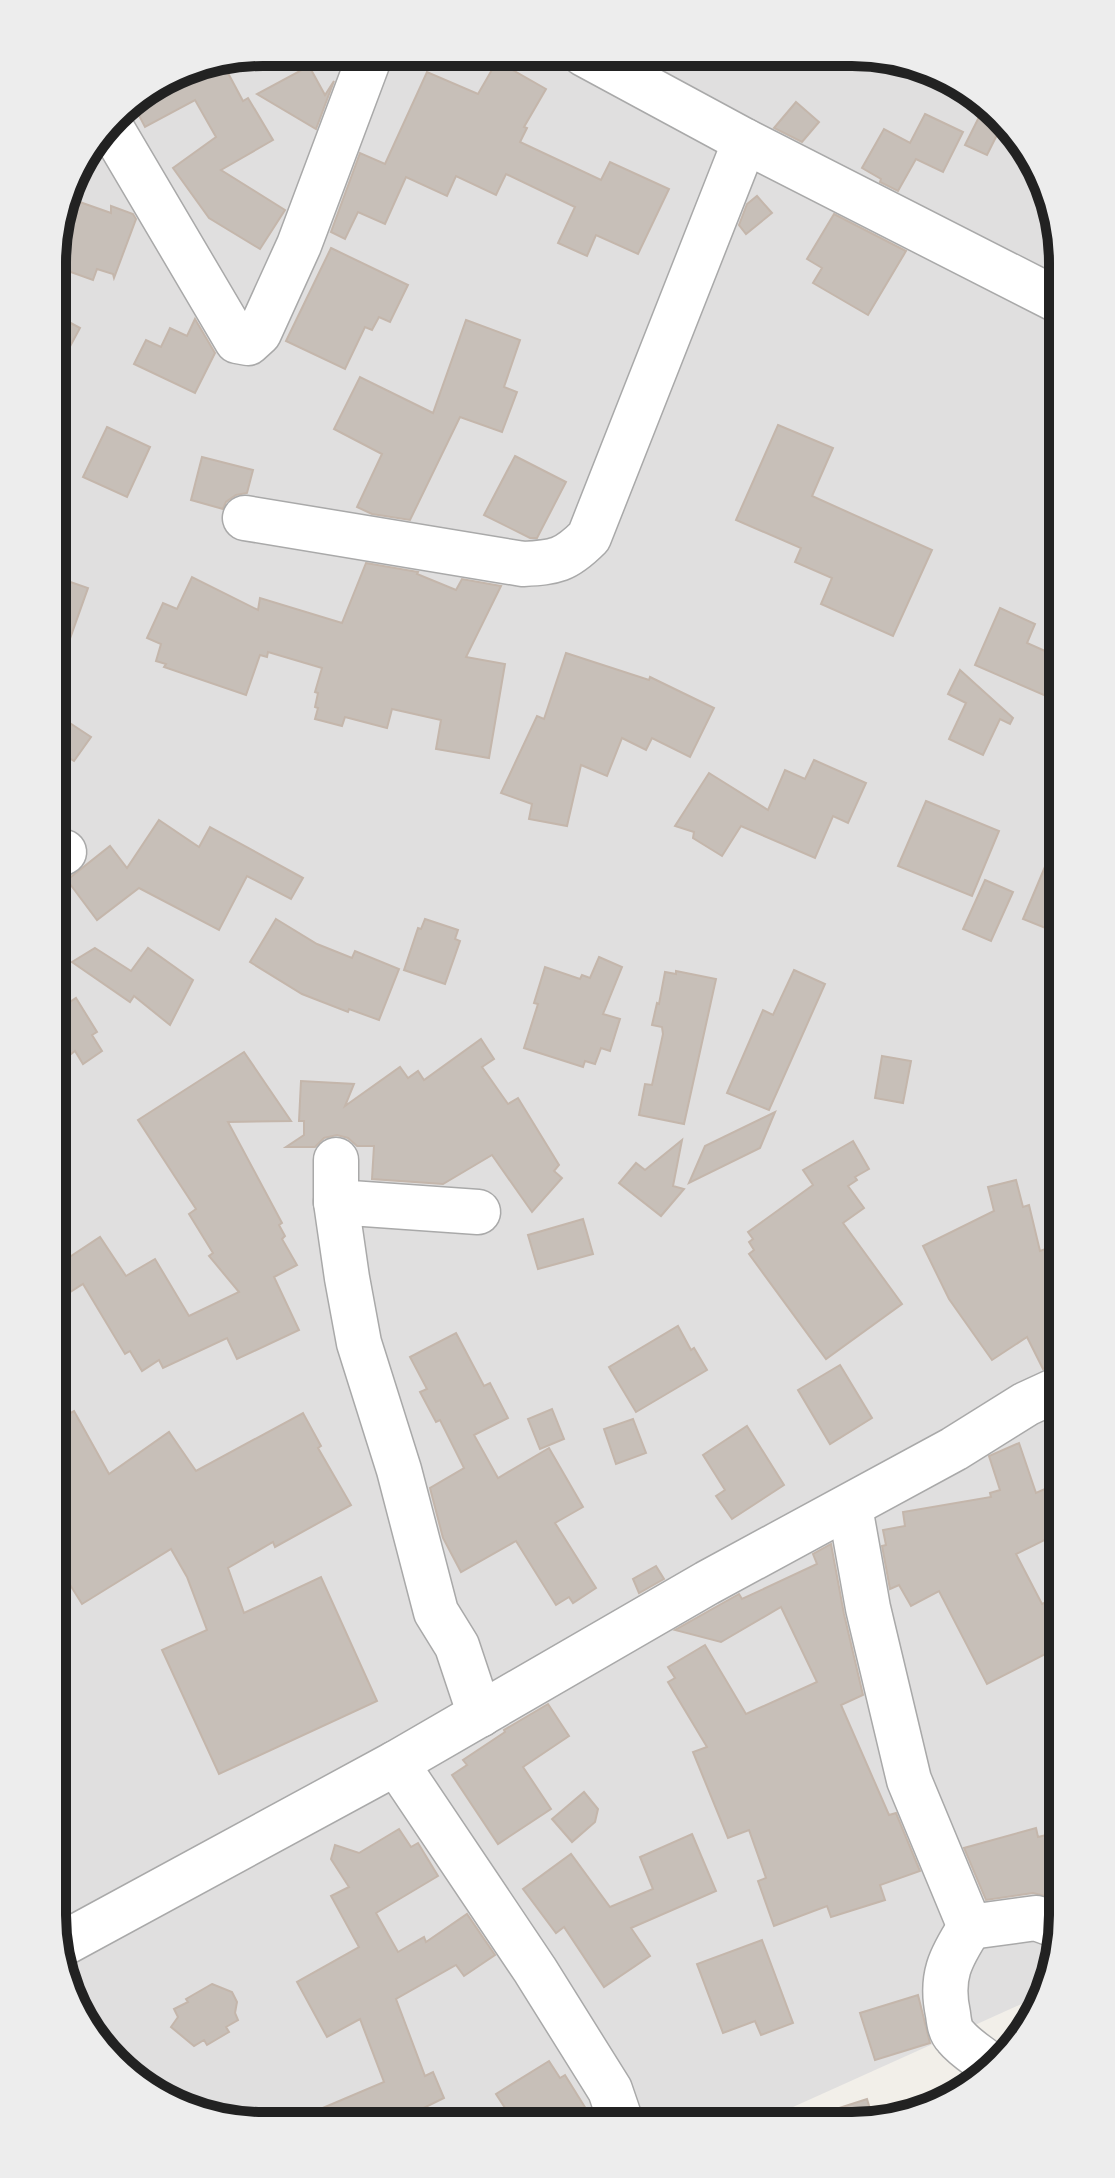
<svg xmlns="http://www.w3.org/2000/svg" width="1115" height="2178" font-family="'Open Sans',sans-serif">
<style>
.residential{fill:#e0dfdf}
.building{fill:#c7bfb8;stroke:#c4b6ab;stroke-width:2}
.lines{fill:none;stroke-linecap:round;stroke-linejoin:round}
.minor-casing{stroke:#a9a9a9;stroke-width:47}
.minor{stroke:#fff;stroke-width:44}
.rim{fill:none;stroke:#222;stroke-width:10}
</style>
<rect width="100%" height="100%" fill="#f2efe9"/>
<path class="residential" d="M263 52 893 56 991 104 1052 195 1063 263V1930L1037 1997 751 2126 235 2124 124 2074 63 1983 52 1915 54 236 74 169 123 105 182 68Z"/>
<g class="building">
<path d="M221 60 243 101 248 98 273 140 221 170 285 210 260 249 209 218 173 168 216 137 195 100 145 127 131 100 182 68Z"/>
<path d="M497 61 546 89 524 127 527 128 520 142 601 180 610 162 669 189 638 254 596 235 587 256 558 243 575 207 506 174 496 195 456 176 447 196 406 177 385 224 358 212 345 239 331 232 360 153 385 164 427 72 478 94Z"/>
<path d="M309 66 325 95 334 81 316 129 257 94Z"/>
<path d="M796 102 819 122 802 142 774 128Z"/>
<path d="M925 114 963 132 943 172 916 159 898 191 880 182 881 179 862 168 884 129 910 143Z"/>
<path d="M980 115 1002 125 987 155 965 145Z"/>
<path d="M757 196 772 213 746 234 739 225 747 204Z"/>
<path d="M74 200 111 213V206L133 214 136 219 114 278 113 274 97 269 93 280 54 266V255Z"/>
<path d="M834 214 906 251 868 315 813 283 822 268 807 259Z"/>
<path d="M331 248 408 285 390 322 379 317 372 330 365 327 345 369 286 341Z"/>
<path d="M54 314 80 328 54 376Z"/>
<path d="M195 319 215 353 195 393 134 364 146 340 161 347 170 328 187 336Z"/>
<path d="M466 320 520 340 504 387 517 392 502 432 460 417 410 520 372 514 357 507 382 454 334 429 360 377 433 413Z"/>
<path d="M778 425 833 448 812 496 932 550 893 636 821 604 832 578 795 562 801 548 736 520Z"/>
<path d="M107 427 150 447 127 497 83 477Z"/>
<path d="M515 456 566 482 537 538H530L484 515Z"/>
<path d="M202 457 253 470 247 493 236 495 226 502 223 509 191 500Z"/>
<path d="M366 563 418 572 417 574 456 590 462 579 501 586 466 657 505 664 489 758 436 749 441 720 392 709 387 728 345 717 342 726 315 719 318 708 315 707 318 693 315 692 322 668 268 652 267 657 260 655 246 695 164 667 166 664 156 661 161 644 147 638 163 603 177 609 192 577 258 610 260 598 342 623Z"/>
<path d="M53 576 88 588 57 675H53Z"/>
<path d="M1000 608 1035 624 1027 643 1063 659V676L1053 699 975 665Z"/>
<path d="M566 653 649 680 650 677 714 708 690 757 652 738 646 750 622 738 607 776 581 765 567 826 529 819 532 804 501 793 537 716 544 719Z"/>
<path d="M960 670 1013 718 1010 724 1000 719 983 755 949 739 966 703 948 694Z"/>
<path d="M53 712 91 737 74 761 53 748Z"/>
<path d="M814 760 866 783 848 823 833 816 815 858 741 826 722 856 693 838 694 832 675 826 709 773 768 810 785 770 805 779Z"/>
<path d="M926 801 999 831 972 896 898 866Z"/>
<path d="M159 820 199 847 210 827 303 878 291 899 247 876 219 930 139 888 97 920 67 880 110 846 127 868Z"/>
<path d="M1063 824V935L1023 919Z"/>
<path d="M985 880 1013 892 991 941 963 929Z"/>
<path d="M276 919 317 944 352 958 355 951 399 969 379 1020 349 1009 348 1012 302 994 250 962Z"/>
<path d="M425 919 458 930 455 939 460 941 445 984 404 970 418 928 421 929Z"/>
<path d="M95 948 131 971 148 948 193 980 170 1025 134 996 130 1002 72 962Z"/>
<path d="M599 957 622 967 603 1014 620 1019 610 1051 601 1048 595 1064 585 1061 583 1067 524 1048 538 1004 534 1003 545 967 580 979 582 975 590 978Z"/>
<path d="M794 970 825 984 769 1110 727 1093 763 1010 773 1015Z"/>
<path d="M676 971 716 979 684 1124 639 1115 645 1084 652 1085 663 1034 662 1027 652 1025 657 1003 659 1004 665 972 676 974Z"/>
<path d="M76 998 97 1032 92 1035 102 1051 83 1064 75 1051 53 1068V1013Z"/>
<path d="M481 1039 494 1059 482 1067 508 1104 518 1098 559 1165 554 1171 562 1178 532 1212 492 1155 443 1184 372 1179 374 1146H357L348 1138 337 1135 324 1138 315 1147H286L304 1135V1121H299L301 1081 354 1084 345 1106 400 1067 408 1078 418 1071 424 1080Z"/>
<path d="M244 1052 291 1121 228 1122 282 1223 279 1225 285 1236 282 1239 297 1265 274 1277 299 1330 237 1359 227 1338 163 1368 159 1360 142 1371 130 1351 125 1354 83 1284 64 1296 53 1280V1268L100 1237 126 1276 155 1259 189 1316 239 1292 209 1256 213 1253 189 1214 196 1209 138 1120Z"/>
<path d="M882 1056 911 1061 903 1103 875 1098Z"/>
<path d="M775 1112 760 1148 689 1183 705 1146Z"/>
<path d="M682 1140 673 1186 684 1189 661 1216 619 1183 636 1163 645 1170Z"/>
<path d="M853 1141 869 1169 855 1177 857 1180 848 1186 864 1208 843 1223 902 1304 826 1359 749 1254 754 1250 749 1242 753 1239 748 1232 813 1185 803 1170Z"/>
<path d="M1016 1180 1023 1207 1029 1205 1040 1251 1063 1243V1361L1043 1369 1027 1337 992 1360 949 1299 923 1246 994 1211 988 1187Z"/>
<path d="M583 1219 593 1254 538 1269 528 1235Z"/>
<path d="M678 1326 691 1350 694 1348 707 1370 636 1412 609 1367Z"/>
<path d="M456 1333 484 1386 490 1383 508 1418 474 1435 498 1478 549 1448 583 1507 555 1523 596 1588 573 1603 569 1597 556 1605 516 1541 461 1572 443 1538 430 1488 464 1468 440 1420 436 1422 420 1392 427 1389 410 1357Z"/>
<path d="M840 1365 872 1418 830 1444 798 1390Z"/>
<path d="M552 1409 564 1439 540 1449 528 1419Z"/>
<path d="M74 1411 109 1474 169 1432 196 1471 303 1413 321 1446 318 1448 351 1505 275 1547 273 1542 228 1568 244 1613 321 1577 377 1701 219 1774 162 1650 207 1630 187 1577 171 1549 82 1604 52 1556 53 1422Z"/>
<path d="M633 1419 646 1453 616 1464 604 1429Z"/>
<path d="M747 1426 784 1485 732 1519 716 1496 725 1490 703 1455Z"/>
<path d="M1019 1443 1036 1493 1047 1488 1051 1497 1063 1491V1531L1016 1554 1042 1604 1051 1600 1063 1623V1645L987 1684 939 1591 911 1606 899 1585 890 1589 882 1546 886 1545 883 1530 905 1526 903 1512 991 1497 990 1493 1000 1490 989 1456Z"/>
<path d="M831 1544 844 1614 863 1695 841 1705 889 1815 896 1813 920 1871 880 1885 885 1900 831 1917 827 1906 774 1926 758 1881 766 1878 749 1830 728 1838 693 1752 707 1747 668 1682 675 1678 668 1667 705 1645 746 1714 817 1682 781 1607 721 1642 675 1630 739 1594 742 1599 817 1564 813 1554Z"/>
<path d="M656 1566 664 1579 639 1593 633 1579Z"/>
<path d="M548 1704 569 1736 523 1767 551 1809 498 1844 452 1775 467 1765 463 1760 505 1732 504 1730Z"/>
<path d="M584 1792 598 1809 595 1822 572 1842 552 1819Z"/>
<path d="M1036 1828 1038 1837 1063 1831V1885L1051 1887 1054 1898 1033 1893 986 1900 964 1848Z"/>
<path d="M399 1829 411 1847 418 1843 438 1876 376 1913 398 1952 424 1937 426 1942 467 1914 495 1955 464 1976 456 1965 396 1999 425 2076 433 2072 444 2098 389 2125 285 2124 384 2082 360 2019 327 2037 297 1982 359 1947 331 1896 349 1887 331 1859 335 1845 359 1853Z"/>
<path d="M692 1834 716 1891 631 1928 650 1956 604 1987 564 1927 556 1933 523 1889 571 1854 610 1907 653 1889 640 1857Z"/>
<path d="M762 1940 793 2023 761 2035 755 2021 723 2033 697 1964Z"/>
<path d="M212 1984 232 1992 237 2002 235 2013 238 2020 226 2027 229 2032 207 2045 204 2040 194 2046 171 2027 178 2017 174 2009 188 2002 186 1999Z"/>
<path d="M918 1995 930 2043 875 2060 860 2013Z"/>
<path d="M549 2061 560 2078 565 2075 596 2125H516L496 2094Z"/>
<path d="M867 2099 874 2122 852 2126H803L802 2120Z"/>
</g>
<g class="lines">
<g class="minor-casing">
<g id="minor">
<path d="M584 54 745 141 1063 303"/>
<path d="M109 124 237 341 248 343 259 333 299 245 371 53"/>
<path d="M245 518 523 564C556 562 565 561 589 537L745 141"/>
<path d="M53 858 64 852"/>
<path d="M336 1160V1202L347 1278 359 1343 399 1470 436 1612 457 1646 480 1715"/>
<path d="M336 1202 478 1212"/>
<path d="M850 1507 868 1608 909 1780 970 1927 1036 1918 1063 1928"/>
<path d="M396 1763 535 1970 610 2090 622 2125"/>
<path d="M970 1927C950 1958 940 1977 948 2014 949 2022 950 2031 956 2037 965 2048 979 2056 990 2065"/>
<path d="M57 1947 396 1763 707 1583 954 1449 1026 1404 1063 1387"/>
</g>
</g>
<use href="#minor" class="minor"/>
</g>
<path d="M0 0H1115V2178H0ZM263 66H852A197 197 0 0 1 1049 263V1915A197 197 0 0 1 852 2112H263A197 197 0 0 1 66 1915V263A197 197 0 0 1 263 66Z" fill="#ededed" fill-rule="evenodd"/>
<path class="rim" d="M263 66H852A197 197 0 0 1 1049 263V1915A197 197 0 0 1 852 2112H263A197 197 0 0 1 66 1915V263A197 197 0 0 1 263 66Z"/>
</svg>
